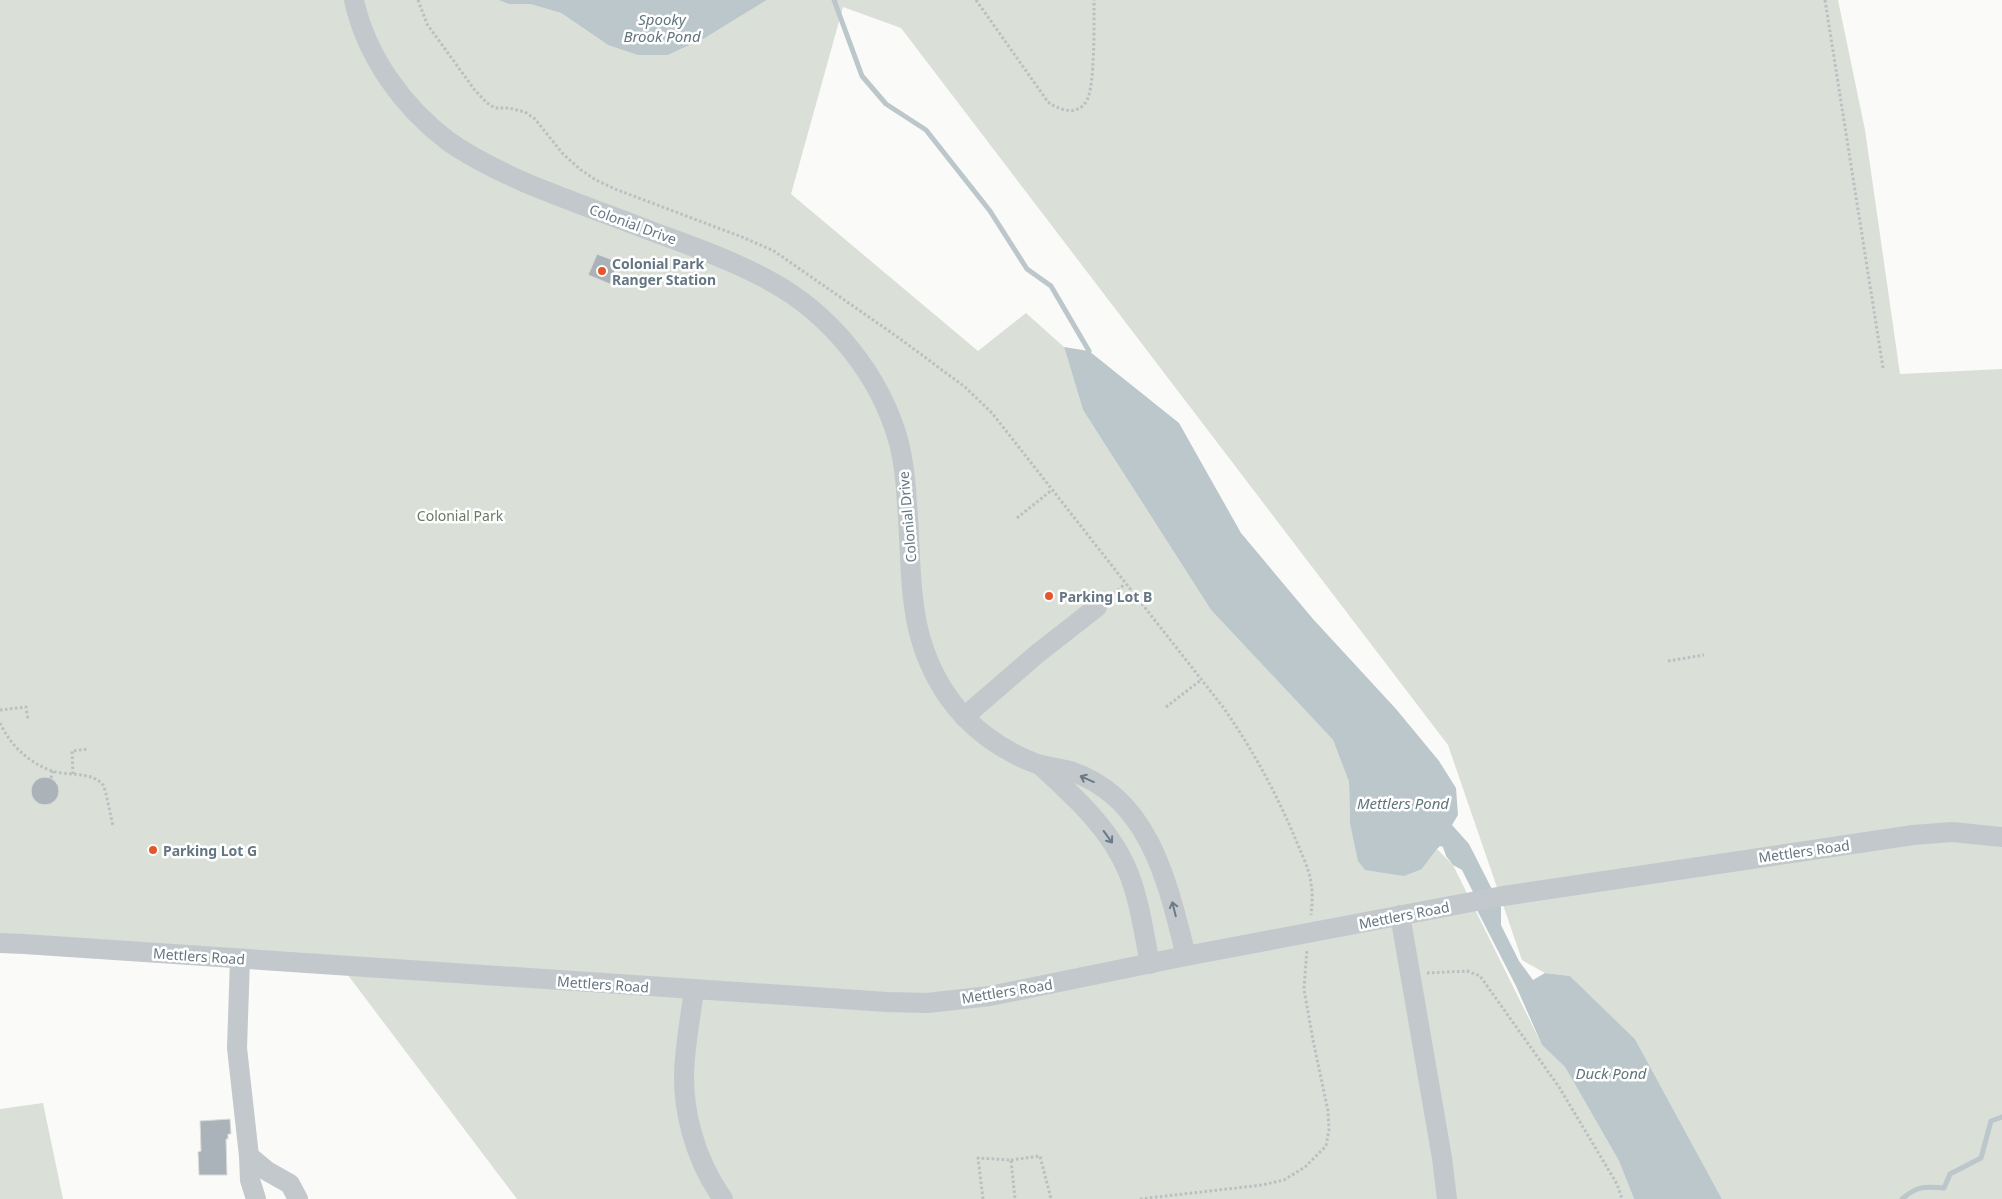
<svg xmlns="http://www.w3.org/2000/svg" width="2002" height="1199" font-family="'Noto Sans',sans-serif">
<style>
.green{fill:#dadfd7}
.water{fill:#bbc7cb}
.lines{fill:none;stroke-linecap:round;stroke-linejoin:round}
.stream{stroke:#bbc7cb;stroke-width:5}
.building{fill:#aab3b9;stroke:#dcdcda}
.path{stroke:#bbbfc2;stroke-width:3;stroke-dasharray:2.5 2.5;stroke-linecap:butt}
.minor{stroke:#c3c8cc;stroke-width:20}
.oneway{stroke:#6a7a87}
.poi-dot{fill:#e4572e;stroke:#fff;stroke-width:2}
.labels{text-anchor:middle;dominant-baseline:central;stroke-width:5;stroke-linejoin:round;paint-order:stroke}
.street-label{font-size:14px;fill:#657683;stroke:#fff}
.poi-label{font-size:14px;font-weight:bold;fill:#657683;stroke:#fff;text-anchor:start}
.park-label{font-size:14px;fill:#687a64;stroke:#fff}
.water-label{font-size:15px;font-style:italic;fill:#60757c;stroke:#fff}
</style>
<rect width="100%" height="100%" fill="#fafaf8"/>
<g class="green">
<path d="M0 0H498L509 4H530L561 13 608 45 668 55 705 38 767 0H1838L1865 130 1900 374 2002 369V1199H1722L1635 1039 1570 976 1545 973 1522 960 1448 745 901 28 843 7 791 194 978 351 1026 313 1064 347 1083 410 1211 610 1333 740 1349 782 1350 823 1422 869 1437 849 1453 865 1542 1045 1565 1067 1619 1161 1634 1199H517L335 958 0 943Z"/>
<path d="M43 1103 63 1199H0V1109Z"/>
</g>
<g class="water">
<path d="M498 0H767L705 38 668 55H638L608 45 561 13 530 4H509Z"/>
<path d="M1064 347 1089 351 1179 423 1241 533 1313 619 1396 709 1439 761 1456 788 1458 815 1452 825 1469 844 1501 907V925L1519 961 1533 980 1545 973 1570 976 1635 1039 1722 1199H1634L1619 1161 1565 1067 1542 1045 1516 986 1478 912 1473 892 1462 870 1453 865 1446 856 1443 847 1440 846 1437 849 1422 869 1404 876 1365 870 1358 861 1350 823 1349 782 1333 740 1211 610 1083 410Z"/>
</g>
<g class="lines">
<g class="stream">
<path d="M834 0 862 76 886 104 926 130 990 211 1027 269 1051 286 1089 351"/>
<path d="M1902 1199C1917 1186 1924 1186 1944 1188L1950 1174 1981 1158 1991 1121 2002 1117"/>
</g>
</g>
<g class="building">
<path d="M597 254 618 262 610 284 588 275Z"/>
<circle cx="45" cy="791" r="14"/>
<path d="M230 1119 231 1134H228V1139H226L227 1175H199L198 1152 201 1151 200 1121Z"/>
</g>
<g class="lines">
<g class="path">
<path d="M418 0 427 24 474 89 487 103 495 108H509L525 112 535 119 563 154 581 170 596 180 615 189 742 237 774 251 899 338 965 387 992 413 1223 707C1253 750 1278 796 1298 845 1303 857 1310 871 1311 884 1313 894 1312 905 1311 915"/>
<path d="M976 0 1048 102C1059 110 1078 117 1087 100 1095 86 1094 20 1094 0"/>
<path d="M1825 0 1883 368"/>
<path d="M1017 518 1052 490"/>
<path d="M1110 597 1125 584"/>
<path d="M1668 661 1704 655"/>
<path d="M1166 707 1201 680"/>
<path d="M0 710 26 707 28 720"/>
<path d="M0 723C11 746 28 762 52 771 67 776 92 771 103 785 106 790 111 818 113 826"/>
<path d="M73 774 72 751 88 749"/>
<path d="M51 778 53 771"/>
<path d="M1427 973 1467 971 1480 976 1559 1087 1617 1184 1622 1199"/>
<path d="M1011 1160 1040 1156 1051 1199"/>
<path d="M983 1199 978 1158 1011 1160 1015 1199"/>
<path d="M1140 1199 1262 1185 1284 1180 1305 1167 1326 1146 1329 1130 1328 1111 1313 1040 1304 989 1307 949"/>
</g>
<g class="minor">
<path d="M354 0C366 56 403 107 448 141 472 158 499 171 526 183 567 200 609 215 651 231 691 246 732 260 770 281 831 314 881 376 899 443 904 463 906 484 907 504 913 575 905 636 949 698 970 728 1002 751 1037 764 1048 767 1059 768 1070 771 1150 797 1168 884 1186 956"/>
<path d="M964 717 1037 654 1097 607"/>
<path d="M1040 765C1074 796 1112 830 1129 874 1140 903 1144 934 1150 964"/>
<path d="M1400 915 1442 1158 1447 1199"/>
<path d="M0 943 24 944 887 1002 927 1003 990 996 1186 956 1503 896 1913 835 1952 832 2002 837"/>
<path d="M240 959 237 1048 249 1156 250 1180 256 1199"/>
<path d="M694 990C691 1013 687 1035 685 1058 680 1107 695 1160 723 1199"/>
<path d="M249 1156 267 1171 290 1184 298 1199"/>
</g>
</g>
<defs><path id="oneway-shaft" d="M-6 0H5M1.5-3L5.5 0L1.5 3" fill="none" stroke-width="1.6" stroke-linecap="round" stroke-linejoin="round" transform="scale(1.25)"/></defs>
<g class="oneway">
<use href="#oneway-shaft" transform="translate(1087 779) rotate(-156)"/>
<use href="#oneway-shaft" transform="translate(1108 837) rotate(54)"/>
<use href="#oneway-shaft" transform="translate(1174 909) rotate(-104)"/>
</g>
<g class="poi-dot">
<circle cx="602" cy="271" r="5"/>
<circle cx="1049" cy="596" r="5"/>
<circle cx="153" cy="850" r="5"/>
</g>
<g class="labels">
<g class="street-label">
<text transform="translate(633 224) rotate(20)">Colonial Drive</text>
<text transform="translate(907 517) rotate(-95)">Colonial Drive</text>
<text transform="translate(1804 851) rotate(-8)">Mettlers Road</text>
<text transform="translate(1404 915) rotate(-11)">Mettlers Road</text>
<text transform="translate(199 956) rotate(4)">Mettlers Road</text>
<text transform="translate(603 984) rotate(4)">Mettlers Road</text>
<text transform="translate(1007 991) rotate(-9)">Mettlers Road</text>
</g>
<g class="poi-label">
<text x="612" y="263">Colonial Park<tspan x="612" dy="16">Ranger Station</tspan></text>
<text x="1059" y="596">Parking Lot B</text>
<text x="163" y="850">Parking Lot G</text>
</g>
<g class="park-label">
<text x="460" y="515">Colonial Park</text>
</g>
<g class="water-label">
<text x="662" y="19">Spooky<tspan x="662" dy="17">Brook Pond</tspan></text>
<text x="1403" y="803">Mettlers Pond</text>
<text x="1611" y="1073">Duck Pond</text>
</g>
</g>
</svg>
